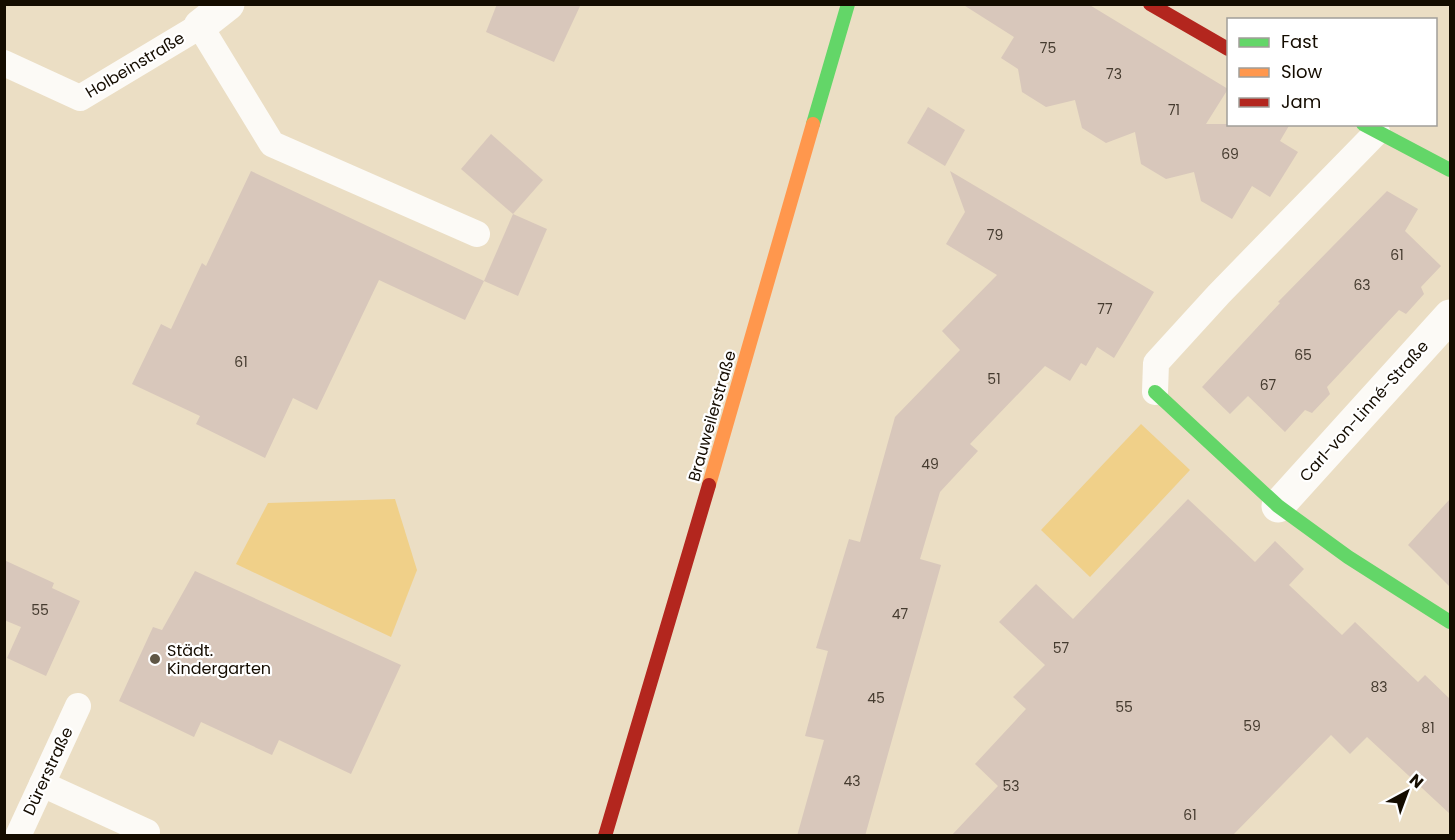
<svg xmlns="http://www.w3.org/2000/svg" width="1455" height="840" font-family="Poppins,sans-serif">
<style>
.green{fill:#f0d089}
.building{fill:#d8c7bb}
.lines{fill:none;stroke-linecap:round;stroke-linejoin:round}
.lane{stroke:#fcfaf6;stroke-width:26}
.street{stroke:#fcfaf6;stroke-width:33}
.fast{stroke:#63d668;stroke-width:14}
.slow{stroke:#ff974d;stroke-width:14}
.jam{stroke:#b3261e;stroke-width:14}
.poi-dot{fill:#5f5645;stroke:#fff;stroke-width:2}
.labels{text-anchor:middle;dominant-baseline:central;stroke-width:4.5;stroke-linejoin:round;paint-order:stroke}
.number-label{font-size:14px;fill:#453b2f}
.street-label{font-size:16px;fill:#140c00;stroke:#fff}
.poi-label{font-size:16px;fill:#140c00;stroke:#fff;text-anchor:start}
</style>
<rect width="100%" height="100%" fill="#ebdec4"/>
<g class="green">
<path d="M1141 424 1190 470 1090 577 1041 530Z"/>
<path d="M395 499 417 570 391 637 236 564 268 503Z"/>
</g>
<g class="building">
<path d="M497 4H581L554 62 486 32Z"/>
<path d="M962 4H1088L1228 89 1206 124H1290L1280 141 1298 152 1270 197 1252 186 1232 219 1201 201 1194 172 1166 179 1141 164 1135 132 1106 143 1082 128 1075 100 1046 107 1022 92 1018 69 1001 58 1014 37Z"/>
<path d="M928 107 965 130 945 166 907 143Z"/>
<path d="M491 134 543 180 513 214 461 169Z"/>
<path d="M251 171 484 281 465 320 379 280 317 410 293 398 265 458 196 424 200 416 132 384 161 324 171 329 202 263 206 266Z"/>
<path d="M950 171 1154 292 1114 358 1097 347 1086 366 1081 363 1070 381 1045 366 970 444 978 451 940 492 920 559 941 565 865 836H797L824 740 805 736 828 651 816 648 849 539 860 542 895 417 960 350 942 331 997 275 946 244 965 212Z"/>
<path d="M1387 191 1418 209 1405 231 1441 266 1421 287 1424 294 1406 314 1399 310 1327 387 1330 394 1312 413 1305 410 1285 432 1248 396 1230 414 1202 387 1280 303 1278 302Z"/>
<path d="M513 214 547 229 518 296 484 281Z"/>
<path d="M1188 499 1255 562 1275 541 1304 569 1289 585 1342 635 1355 622 1418 682 1425 675 1450 699V814L1367 737 1350 754 1331 735 1232 836H951L998 786 975 764 1026 709 1013 697 1045 665 999 622 1036 584 1073 619Z"/>
<path d="M1450 499V587L1408 545Z"/>
<path d="M4 560 54 583 52 588 80 601 46 676 7 658 21 627 4 620Z"/>
<path d="M195 571 401 665 351 774 279 740 272 755 201 722 194 737 119 701 153 627 162 630Z"/>
</g>
<g class="lines">
<g class="lane">
<path d="M4 63 80 98 200 26 272 144 477 234"/>
<path d="M1155 392 1156 363 1219 294 1377 132"/>
<path d="M42 784 147 832"/>
<path d="M18 836 78 706"/>
</g>
<g class="street">
<path d="M200 26 228 4"/>
<path d="M1278 506 1450 316"/>
</g>
<g class="fast">
<path d="M813 124 848 4"/>
<path d="M1363 124 1450 170"/>
<path d="M1155 392 1278 506 1348 557 1450 622"/>
</g>
<path class="slow" d="M709 485 813 124"/>
<g class="jam">
<path d="M1150 4 1228 49"/>
<path d="M605 836 709 485"/>
</g>
</g>
<circle class="poi-dot" cx="155" cy="659" r="6"/>
<g class="labels">
<g class="number-label">
<text x="1048" y="48">75</text>
<text x="1114" y="74">73</text>
<text x="1174" y="110">71</text>
<text x="1230" y="154">69</text>
<text x="995" y="235">79</text>
<text x="1397" y="255">61</text>
<text x="1362" y="285">63</text>
<text x="1105" y="309">77</text>
<text x="1303" y="355">65</text>
<text x="241" y="362">61</text>
<text x="994" y="379">51</text>
<text x="1268" y="385">67</text>
<text x="930" y="464">49</text>
<text x="40" y="610">55</text>
<text x="900" y="614">47</text>
<text x="1061" y="648">57</text>
<text x="1379" y="687">83</text>
<text x="876" y="698">45</text>
<text x="1124" y="707">55</text>
<text x="1252" y="726">59</text>
<text x="1428" y="728">81</text>
<text x="852" y="781">43</text>
<text x="1011" y="786">53</text>
<text x="1190" y="815">61</text>
</g>
<g class="street-label">
<text transform="translate(135 65) rotate(-31)">Holbeinstraße</text>
<text transform="translate(1364 411) rotate(-48)">Carl-von-Linné-Straße</text>
<text transform="translate(712 416) rotate(-74)">Brauweilerstraße</text>
<text transform="translate(48 771) rotate(-65)">Dürerstraße</text>
</g>
<g class="poi-label">
<text x="167" y="650">Städt.<tspan x="167" dy="18">Kindergarten</tspan></text>
</g>
</g>
<rect width="1455" height="840" fill="none" stroke="#140c00" stroke-width="12"/>
<rect x="1227" y="18" width="210" height="108" fill="#ffffff" stroke="#a19e99" stroke-width="1.5"/>
<rect x="1239" y="38" width="30" height="9" fill="#63d668" stroke="#a19e99" stroke-width="1.5"/>
<text x="1281" y="48" font-size="18" fill="#140c00">Fast</text>
<rect x="1239" y="68" width="30" height="9" fill="#ff974d" stroke="#a19e99" stroke-width="1.5"/>
<text x="1281" y="78" font-size="18" fill="#140c00">Slow</text>
<rect x="1239" y="98" width="30" height="9" fill="#b3261e" stroke="#a19e99" stroke-width="1.5"/>
<text x="1281" y="108" font-size="18" fill="#140c00">Jam</text>
<g transform="translate(1407 792) rotate(41)" stroke="#ffffff" stroke-width="4.5" paint-order="stroke">
<path d="M0-4.5L10 22L0 15L-10 22Z" fill="#140c00"/>
<text y="-9" font-size="16" font-weight="bold" text-anchor="middle" fill="#140c00">N</text>
</g>
</svg>
